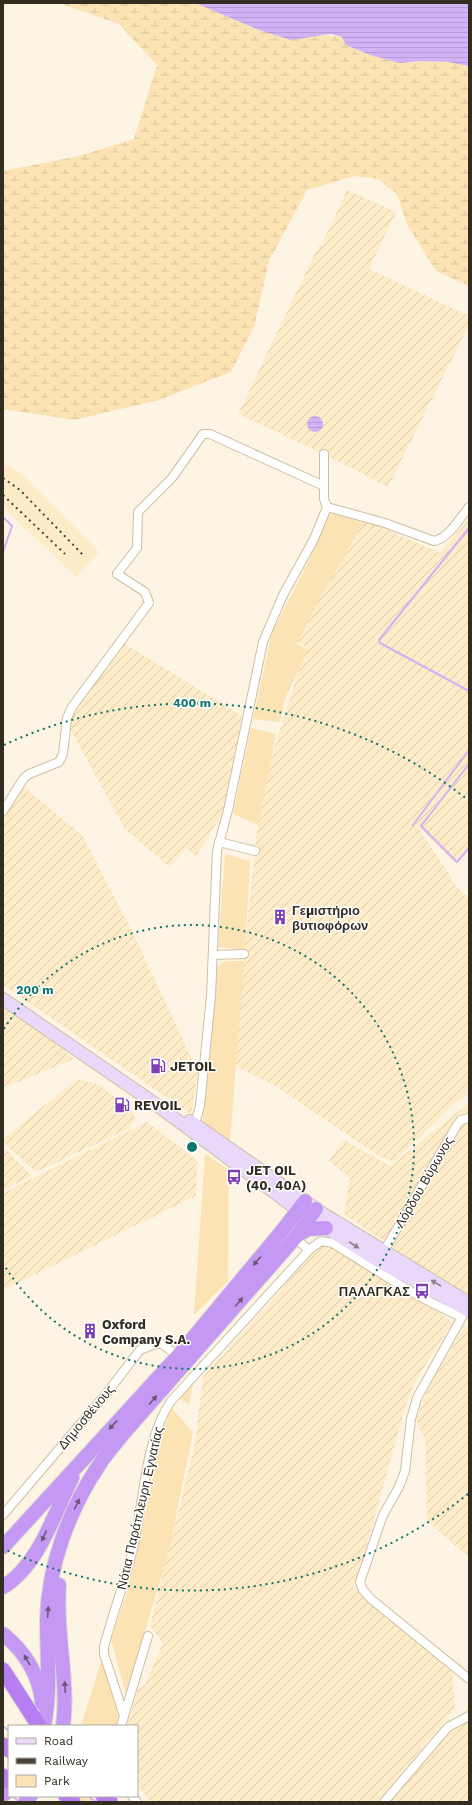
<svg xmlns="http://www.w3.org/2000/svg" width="472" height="1805" font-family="'Work Sans',sans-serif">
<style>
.built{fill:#feebc7}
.industrial{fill:url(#industrial-furrows)}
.green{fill:#fce3b4}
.wetland{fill:url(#wetland-marsh)}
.water{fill:url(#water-rules)}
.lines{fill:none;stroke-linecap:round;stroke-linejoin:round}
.stream{stroke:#d2b3f6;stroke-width:2}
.minor-casing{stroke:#cdbfa2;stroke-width:10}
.secondary-casing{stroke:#cdbfa2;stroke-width:14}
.trunk-casing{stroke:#dad9d7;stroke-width:16}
.motorway-casing{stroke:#dad9d7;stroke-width:17}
.minor{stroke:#fff;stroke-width:8}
.secondary{stroke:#e9d8fa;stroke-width:12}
.trunk{stroke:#c498f3;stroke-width:14}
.motorway{stroke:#b67ef0;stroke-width:15}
.rail{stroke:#494337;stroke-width:2;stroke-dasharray:2 4;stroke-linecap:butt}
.trunk-bridge-casing{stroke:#dad9d7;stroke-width:16;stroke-linecap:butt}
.trunk-bridge{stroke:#c498f3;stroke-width:14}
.oneway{fill:#8e828e}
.oneway2{fill:#6c5775}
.ring{fill:none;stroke:#0f766e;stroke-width:2;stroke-dasharray:2 4}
.labels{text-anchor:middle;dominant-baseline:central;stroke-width:3;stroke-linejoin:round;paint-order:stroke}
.poi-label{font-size:13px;font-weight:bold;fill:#322c21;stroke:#fff;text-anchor:start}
.street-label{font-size:13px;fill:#322c21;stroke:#fff}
.centre{fill:#0f766e;stroke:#fff;stroke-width:2}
.ring-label{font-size:12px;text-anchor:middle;font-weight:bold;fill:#0f766e;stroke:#fff;stroke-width:3;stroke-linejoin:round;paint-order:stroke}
</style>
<defs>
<pattern id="industrial-furrows" width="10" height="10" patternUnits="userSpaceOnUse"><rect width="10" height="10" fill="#feebc7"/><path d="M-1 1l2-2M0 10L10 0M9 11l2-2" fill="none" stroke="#dacaab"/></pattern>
<pattern id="wetland-marsh" width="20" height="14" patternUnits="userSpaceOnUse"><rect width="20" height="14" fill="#fce3b4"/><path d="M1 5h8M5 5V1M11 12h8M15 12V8" fill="none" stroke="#d8c39a"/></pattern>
<pattern id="water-rules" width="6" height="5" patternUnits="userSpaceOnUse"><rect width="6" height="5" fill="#d2b3f6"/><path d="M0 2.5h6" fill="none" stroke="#b59ad3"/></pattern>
</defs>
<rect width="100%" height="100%" fill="#fdf4e3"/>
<path class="built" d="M3 464 20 472 99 552 76 577 3 507Z"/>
<g class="industrial">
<path d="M347 190 396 212 369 269 469 316V325L388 487 324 454 238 414 319 245 321 246Z"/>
<path d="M469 519V847L455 863 413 821 447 871 454 884 469 899V1091L393 1162 379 1156 274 1085 235 1066 236 1032 260 803 267 771 306 648 293 638 365 520 440 553Z"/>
<path d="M125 644 242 716 222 814 196 856 186 848 170 867 125 829 68 725 72 714Z"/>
<path d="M19 783 82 835 133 933 198 1072 191 1114 3 985V810Z"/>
<path d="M3 1007 34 1025 74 1059 3 1088Z"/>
<path d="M77 1079 97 1084 102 1087 132 1111 135 1119 130 1128 36 1172 3 1142V1139Z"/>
<path d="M469 1103V1299L344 1214 350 1178 329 1161 344 1140 390 1166Z"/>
<path d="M147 1122 197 1160 196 1196 3 1290V1193Z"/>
<path d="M3 1147 32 1176 3 1190Z"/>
<path d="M325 1246 333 1248 439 1312 452 1323 414 1383 405 1408 357 1580 353 1586 452 1668 455 1708 377 1802H151L137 1784V1726H127L138 1690 145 1685 163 1643 150 1626 195 1444 203 1377 274 1298 314 1251 318 1247Z"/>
<path d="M464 1326 469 1327V1557L427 1521 425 1440 416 1420 428 1389Z"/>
<path d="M469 1706V1802H390L415 1771Z"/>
</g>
<g class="green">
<path d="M334 513 363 523 316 605 297 644 308 650 285 699 280 722 253 719 272 632 310 559 327 516Z"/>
<path d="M251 728 276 734 258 825 233 814Z"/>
<path d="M225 854 250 861 245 950 218 947Z"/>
<path d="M226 961H244L230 1142 205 1128 203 1118 216 967Z"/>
<path d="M205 1154 229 1170 228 1281 194 1315Z"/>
<path d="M193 1383 189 1405 179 1398Z"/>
<path d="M172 1408 193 1432 169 1551 126 1695 111 1639 126 1595 147 1506 161 1434Z"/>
<path d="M102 1659 119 1708V1716L117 1726H81Z"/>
<path d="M59 1796H93L91 1802H57Z"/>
</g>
<path class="wetland" d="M59 3H195L259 30 342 37 356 49 400 63 421 61 448 62 469 66V286L436 271 407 224 397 194 378 179 354 176 307 190 269 261 254 327 231 372 159 400 74 420 3 409V171L79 156 134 139 157 65 119 24Z"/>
<g class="water">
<path d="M195 3H469V66L448 62 421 61 400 63 370 55 346 45 342 37 331 34 291 40 259 30Z"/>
<circle cx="315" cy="424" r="8"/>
</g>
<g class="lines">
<g class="stream">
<path d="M3 517 12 526 3 552"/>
<path d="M469 528 379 640 380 643 469 691"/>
<path d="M469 764 421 826 457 862 469 848"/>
<path d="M413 825 469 750"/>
<path d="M3 1726 9 1731"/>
<path d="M12 1796 19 1801"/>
<path d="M88 1796 96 1802"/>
</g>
<g class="minor-casing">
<g id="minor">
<path d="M327 507 385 523 434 541C449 538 459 519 469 507"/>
<path d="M3 811 24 778 29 774 59 762 63 754 67 718 72 707 149 603 145 592 117 574 137 548 138 512 172 478 203 434H210L324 486"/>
<path d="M219 842 255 851"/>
<path d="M213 955 244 954"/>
<path d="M195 1124 200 1106 211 996 217 851 228 810 263 642 283 595 314 539 327 507 324 499V454"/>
<path d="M295 1238 309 1250"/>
<path d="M384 1251 457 1125 461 1120 469 1118"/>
<path d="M462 1317 417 1398 411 1419 405 1471 399 1487 383 1515 360 1582 363 1590 371 1599 469 1679"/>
<path d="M3 1515 106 1394 140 1350 155 1344H162L178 1356"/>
<path d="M124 1716 148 1636"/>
<path d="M121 1726 124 1716 104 1654V1647C113 1612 126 1579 134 1544 144 1500 145 1439 171 1401L309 1250 321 1241 333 1243C374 1269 417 1298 462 1317L467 1306"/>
<path d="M132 1796 137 1802"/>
<path d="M384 1802 448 1727 469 1716"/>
</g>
</g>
<g class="secondary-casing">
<g id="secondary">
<path d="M3 999 154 1103 298 1210 378 1261 469 1311"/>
<path d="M190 1121 322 1213 469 1303"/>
</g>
</g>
<g class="trunk-casing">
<g id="trunk">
<path d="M298 1235 308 1229 326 1228"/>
<path d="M3 1547 178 1356 282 1231 305 1201"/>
<path d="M59 1585C55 1632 69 1679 63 1726"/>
<path d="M3 1587C39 1565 54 1514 72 1478"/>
<path d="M3 1634C24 1651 40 1675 42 1703"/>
<path d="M44 1726C51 1691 47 1655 47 1620 48 1566 69 1510 99 1465 106 1454 115 1444 123 1434L295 1238 316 1209"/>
<path d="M3 1795 9 1790"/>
</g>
</g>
<g class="motorway-casing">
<g id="motorway">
<path d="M3 1670 39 1726"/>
<path d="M3 1745 9 1750"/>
<path d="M3 1776 9 1781"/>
<path d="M66 1796 73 1802"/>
<path d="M103 1796 110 1802"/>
</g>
</g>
<use href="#minor" class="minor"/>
<use href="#secondary" class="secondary"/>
<use href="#trunk" class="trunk"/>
<use href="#motorway" class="motorway"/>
<g class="rail">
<path d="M3 478 20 490 84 556"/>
<path d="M3 495 65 554"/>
</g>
<g class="trunk-bridge-casing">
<path id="trunk-bridge" d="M25 1802 31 1796"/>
</g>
<use href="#trunk-bridge" class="trunk-bridge"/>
</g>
<defs><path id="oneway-solid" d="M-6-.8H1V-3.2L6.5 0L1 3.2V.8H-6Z"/></defs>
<g class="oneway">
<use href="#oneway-solid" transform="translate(354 1245) rotate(33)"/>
<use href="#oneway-solid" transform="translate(436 1283) rotate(-149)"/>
</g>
<g class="oneway2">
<use href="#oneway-solid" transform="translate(257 1261) rotate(130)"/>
<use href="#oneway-solid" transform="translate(239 1302) rotate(-49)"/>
<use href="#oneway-solid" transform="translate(153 1400) rotate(-49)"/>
<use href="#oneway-solid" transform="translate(113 1425) rotate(133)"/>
<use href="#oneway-solid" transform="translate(77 1504) rotate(-64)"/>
<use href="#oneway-solid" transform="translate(44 1536) rotate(114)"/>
<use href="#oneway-solid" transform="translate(48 1612) rotate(-86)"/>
<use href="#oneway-solid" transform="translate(27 1660) rotate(-120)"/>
<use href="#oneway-solid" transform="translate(65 1687) rotate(-93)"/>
</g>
<g class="ring">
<path d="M4 1029A222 222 0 1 1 4 1265"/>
<path d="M468 1494A444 444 0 0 1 4 1549M4 745A444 444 0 0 1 468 800"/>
</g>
<defs>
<g id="building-bare" transform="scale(1.2)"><path d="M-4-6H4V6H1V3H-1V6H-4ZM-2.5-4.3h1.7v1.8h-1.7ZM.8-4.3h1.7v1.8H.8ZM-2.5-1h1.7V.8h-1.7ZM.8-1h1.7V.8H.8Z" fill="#7d3fb4" stroke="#fff" stroke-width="2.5" paint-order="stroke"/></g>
<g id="fuel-bare" transform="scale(1.2)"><path d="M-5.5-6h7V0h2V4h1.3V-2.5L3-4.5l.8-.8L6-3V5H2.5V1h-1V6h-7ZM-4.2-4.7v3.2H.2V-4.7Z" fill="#7d3fb4" stroke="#fff" stroke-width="2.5" paint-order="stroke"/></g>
<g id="bus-bare" transform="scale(1.2)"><path d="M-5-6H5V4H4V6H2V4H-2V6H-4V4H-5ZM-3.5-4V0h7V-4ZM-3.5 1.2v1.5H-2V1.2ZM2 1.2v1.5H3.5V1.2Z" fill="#7d3fb4" stroke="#fff" stroke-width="2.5" paint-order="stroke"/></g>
</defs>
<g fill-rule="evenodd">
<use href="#building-bare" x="280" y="917"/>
<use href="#fuel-bare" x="158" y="1066"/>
<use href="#fuel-bare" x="122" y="1105"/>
<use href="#bus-bare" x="234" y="1177"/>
<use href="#bus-bare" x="422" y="1291"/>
<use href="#building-bare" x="90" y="1331"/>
</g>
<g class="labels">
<g class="poi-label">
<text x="292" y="910">Γεμιστήριο<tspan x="292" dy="15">βυτιοφόρων</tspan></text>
<text x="170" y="1066">JETOIL</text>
<text x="134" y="1105">REVOIL</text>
<text x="246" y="1170">JET OIL<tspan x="246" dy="15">(40, 40Α)</tspan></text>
<text x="410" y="1291" text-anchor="end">ΠΑΛΑΓΚΑΣ</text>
<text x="102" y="1324">Oxford<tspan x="102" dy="15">Company S.A.</tspan></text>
</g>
<g class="street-label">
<text transform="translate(424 1182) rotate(-60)">Λόρδου Βύρωνος</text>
<text transform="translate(86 1417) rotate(-50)">Δημοσθένους</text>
<text transform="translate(140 1508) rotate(-77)">Νότια Παράπλευρη Εγνατίας</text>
</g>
</g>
<circle cx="192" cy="1147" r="6" class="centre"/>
<g class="ring-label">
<text x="192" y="707">400 m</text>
<text x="35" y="994">200 m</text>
</g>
<rect width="472" height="1805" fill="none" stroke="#322c21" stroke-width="8"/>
<rect x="8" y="1725" width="130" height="72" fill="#ffffff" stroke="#adaba6"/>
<rect x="16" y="1738" width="20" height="6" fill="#e9d8fa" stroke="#adaba6"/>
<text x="44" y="1745" font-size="12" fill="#322c21">Road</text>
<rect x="16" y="1758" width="20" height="6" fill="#494337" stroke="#adaba6"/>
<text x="44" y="1765" font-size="12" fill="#322c21">Railway</text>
<rect x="16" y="1775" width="20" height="12" fill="#fce3b4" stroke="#adaba6"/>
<text x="44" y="1785" font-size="12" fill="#322c21">Park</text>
</svg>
